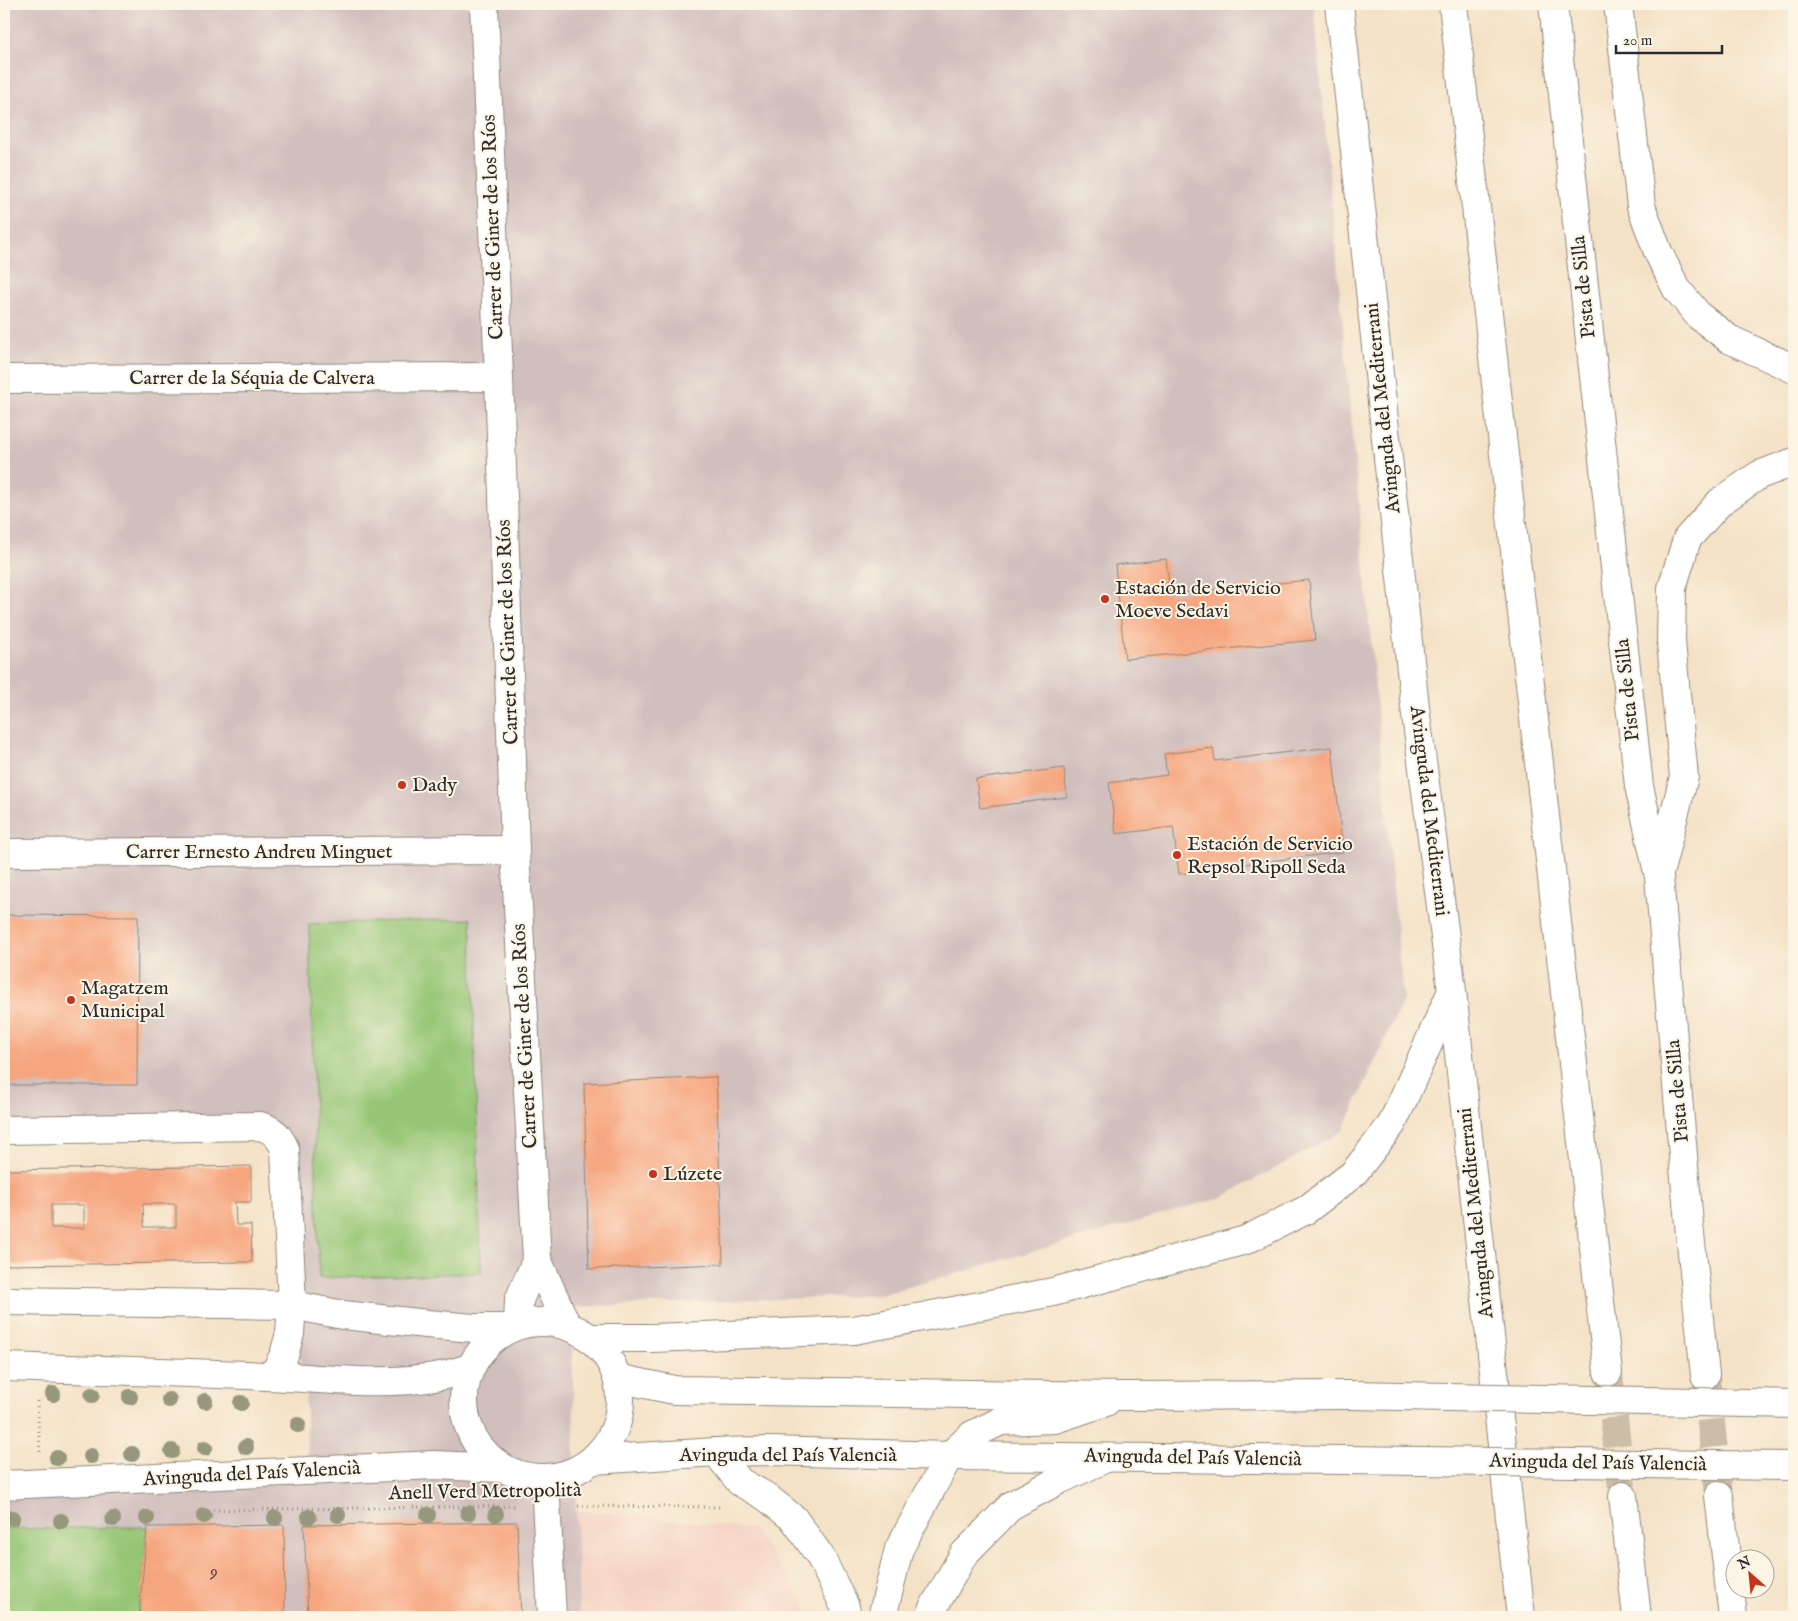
<svg xmlns="http://www.w3.org/2000/svg" width="1798" height="1621" font-family="'IM FELL English',serif">
<style>
.built{fill:#f5d2c3}
.industrial{fill:#d1bfbd}
.green{fill:#96c675;stroke:#607850}
.building{fill:#f6a67f;fill-rule:evenodd}
.lines{fill:none;stroke-linecap:round;stroke-linejoin:round}
.highway-tunnel{stroke:#ccbda8;stroke-width:28;stroke-dasharray:28 14;stroke-linecap:butt}
.minor-casing{stroke:#908679;stroke-width:30}
.highway-casing{stroke:#908679;stroke-width:30}
.path{stroke:#908679;stroke-width:3;stroke-dasharray:1 4;stroke-linecap:butt}
.minor{stroke:#fff;stroke-width:28}
.highway{stroke:#fff;stroke-width:28}
.minor-bridge-casing{stroke:#908679;stroke-width:30;stroke-linecap:butt}
.minor-bridge{stroke:#fff;stroke-width:28}
.tree{fill:#97977d}
.poi-dot{fill:#c8321e;stroke:#fcf5e5;stroke-width:2}
.labels{text-anchor:middle;dominant-baseline:central;stroke-width:4;stroke-linejoin:round;paint-order:stroke}
.number-label{font-size:18px;fill:#5e4a40}
.street-label{font-size:20px;fill:#2b2b2b;stroke:#fcf5e5}
.poi-label{font-size:20px;fill:#2b2b2b;stroke:#fcf5e5;text-anchor:start}
</style>
<rect width="100%" height="100%" fill="#fcf5e5"/>
<filter id="ink" filterUnits="userSpaceOnUse"><feTurbulence type="fractalNoise" baseFrequency=".02" numOctaves="2"/><feDisplacementMap in="SourceGraphic" scale="10" xChannelSelector="R" yChannelSelector="G"/><feConvolveMatrix kernelMatrix="1 2 1 2 8 2 1 2 1" color-interpolation-filters="sRGB"/></filter>
<filter id="wash" filterUnits="userSpaceOnUse"><feTurbulence type="fractalNoise" baseFrequency=".0096" numOctaves="4" result="noise"/><feDisplacementMap in="SourceGraphic" scale="20" xChannelSelector="R" yChannelSelector="G"/><feGaussianBlur stdDeviation="1.12" result="paint"/><feColorMatrix in="noise" values="0 0 0 0 0 0 0 0 0 0 0 0 0 0 0 0 0 1.4 0 .05"/><feComposite in="paint" operator="in"/></filter>
<g filter="url(#wash)">
<rect width="100%" height="100%" fill="#f4e2c7"/>
<path class="built" d="M576 1510 753 1529 805 1601 808 1617H579Z"/>
<path class="industrial" d="M4 4H1314L1403 1000 1343 1131 1223 1197 881 1295 571 1307 579 1617H4V1484L308 1471 305 1390 292 1305 280 1137 4 1130Z"/>
<g class="green">
<path d="M471 919 481 1273 319 1278 309 924Z"/>
<path d="M147 1527 139 1617H4V1529Z"/>
</g>
<g id="blocks">
<g class="building">
<path d="M1166 559 1170 594 1309 580 1315 640 1125 659 1115 565Z"/>
<path d="M1332 747 1343 852 1228 866V868L1179 874 1173 827 1116 834 1109 783 1167 775 1164 754 1213 748 1215 761Z"/>
<path d="M1064 768 1067 797 980 808 976 779Z"/>
<path d="M4 915 138 916 137 1085H4Z"/>
<path d="M716 1077 723 1264 589 1269 584 1083Z"/>
<path d="M251 1166V1202H235L236 1225H251L252 1262 4 1265V1170ZM143 1204H176V1227H144ZM51 1205H84V1228H51Z"/>
<path d="M517 1522 521 1617H308L304 1525Z"/>
<path d="M284 1525 285 1617H139L147 1527Z"/>
</g>
</g>
</g>
<g filter="url(#ink)">
<use href="#blocks" fill-opacity="0" stroke="#908679" stroke-width="1"/>
<g class="lines">
<g class="highway-tunnel">
<path d="M1609 1376 1623 1496"/>
<path d="M1706 1378 1719 1496"/>
</g>
<g class="minor-casing">
<g id="minor">
<path d="M484 4 499 377 515 850 537 1259 567 1326"/>
<path d="M1339 4 1415 707 1452 991 1521 1617"/>
<path d="M4 379 499 377"/>
<path d="M4 853 515 850"/>
<path d="M4 1130 260 1126C274 1130 279 1136 285 1149L292 1305 290 1333 284 1355 273 1376"/>
<path d="M4 1301 292 1305 343 1315 427 1324 474 1328H509"/>
<circle cx="542" cy="1400" r="78"/>
<path d="M518 1325 519 1300 537 1259"/>
<path d="M590 1338H653L854 1330 1053 1292 1246 1240 1306 1210 1353 1174 1392 1124 1451 993"/>
<path d="M4 1367C91 1370 178 1372 266 1376 324 1378 383 1387 440 1376 450 1374 460 1371 469 1368"/>
<path d="M617 1378 674 1390 1124 1396 1352 1395"/>
<path d="M716 1452 740 1482 765 1496 794 1519 820 1556 845 1607 847 1617"/>
<path d="M593 1460 716 1452 769 1451 949 1456 1345 1460"/>
<path d="M545 1479 552 1617"/>
<path d="M4 1485 434 1465 501 1468"/>
<path d="M882 1617 899 1549 949 1456 972 1435 1001 1421 1055 1419 1106 1402"/>
<path d="M930 1617 932 1610 964 1554 1012 1505 1059 1480 1102 1460"/>
</g>
</g>
<g class="highway-casing">
<g id="highway">
<path d="M1453 4 1608 1372"/>
<path d="M1553 4 1639 786 1659 877 1689 1224 1705 1375"/>
<path d="M1618 4 1641 206 1658 252 1676 288 1699 316 1729 339 1794 369"/>
<path d="M1660 870 1684 777 1671 642 1672 588 1687 539 1720 502 1759 475 1794 462"/>
<path d="M1623 1496 1637 1617"/>
<path d="M1719 1496 1733 1617"/>
</g>
</g>
<g class="path">
<path d="M37 1401 40 1452"/>
<path d="M578 1506 719 1507"/>
<path d="M213 1510 514 1506"/>
</g>
<use href="#minor" class="minor"/>
<use href="#highway" class="highway"/>
<g class="minor-bridge-casing">
<g id="minor-bridge">
<path d="M1352 1395 1794 1404"/>
<path d="M1345 1460 1794 1466"/>
</g>
</g>
<use href="#minor-bridge" class="minor-bridge"/>
</g>
<g class="tree">
<circle cx="53" cy="1394" r="8"/>
<circle cx="92" cy="1395" r="8"/>
<circle cx="130" cy="1397" r="8"/>
<circle cx="169" cy="1400" r="8"/>
<circle cx="205" cy="1401" r="8"/>
<circle cx="241" cy="1403" r="8"/>
<circle cx="298" cy="1425" r="8"/>
<circle cx="246" cy="1447" r="8"/>
<circle cx="205" cy="1448" r="8"/>
<circle cx="172" cy="1451" r="8"/>
<circle cx="132" cy="1454" r="8"/>
<circle cx="91" cy="1456" r="8"/>
<circle cx="57" cy="1458" r="8"/>
<circle cx="468" cy="1513" r="8"/>
<circle cx="496" cy="1514" r="8"/>
<circle cx="338" cy="1515" r="8"/>
<circle cx="428" cy="1515" r="8"/>
<circle cx="204" cy="1516" r="8"/>
<circle cx="309" cy="1517" r="8"/>
<circle cx="12" cy="1518" r="8"/>
<circle cx="147" cy="1518" r="8"/>
<circle cx="275" cy="1518" r="8"/>
<circle cx="113" cy="1519" r="8"/>
<circle cx="61" cy="1521" r="8"/>
</g>
</g>
<g class="poi-dot">
<circle cx="1105" cy="599" r="5"/>
<circle cx="402" cy="785" r="5"/>
<circle cx="1177" cy="855" r="5"/>
<circle cx="71" cy="1000" r="5"/>
<circle cx="653" cy="1174" r="5"/>
</g>
<g class="labels">
<g class="number-label">
<text x="214" y="1572">9</text>
</g>
<g class="street-label">
<text transform="translate(493 227) rotate(-92)">Carrer de Giner de los Ríos</text>
<text transform="translate(1584 287) rotate(-96)">Pista de Silla</text>
<text x="252" y="378">Carrer de la Séquia de Calvera</text>
<text transform="translate(1383 408) rotate(-96)">Avinguda del Mediterrani</text>
<text transform="translate(508 632) rotate(-92)">Carrer de Giner de los Ríos</text>
<text transform="translate(1628 690) rotate(-96)">Pista de Silla</text>
<text transform="translate(1429 811) rotate(83)">Avinguda del Mediterrani</text>
<text x="259" y="852">Carrer Ernesto Andreu Minguet</text>
<text transform="translate(525 1036) rotate(-93)">Carrer de Giner de los Ríos</text>
<text transform="translate(1678 1091) rotate(-95)">Pista de Silla</text>
<text transform="translate(1476 1213) rotate(-96)">Avinguda del Mediterrani</text>
<text x="788" y="1455">Avinguda del País Valencià</text>
<text transform="translate(1193 1458) rotate(1)">Avinguda del País Valencià</text>
<text transform="translate(1598 1463) rotate(1)">Avinguda del País Valencià</text>
<text transform="translate(252 1474) rotate(-3)">Avinguda del País Valencià</text>
<text transform="translate(485 1492) rotate(-1)">Anell Verd Metropolità</text>
</g>
<g class="poi-label">
<text x="1115" y="588">Estación de Servicio<tspan x="1115" dy="23">Moeve Sedavi</tspan></text>
<text x="412" y="785">Dady</text>
<text x="1187" y="844">Estación de Servicio<tspan x="1187" dy="23">Repsol Ripoll Seda</tspan></text>
<text x="81" y="988">Magatzem<tspan x="81" dy="23">Municipal</tspan></text>
<text x="663" y="1174">Lúzete</text>
</g>
</g>
<rect width="1798" height="1621" fill="none" stroke="#fcf5e5" stroke-width="20"/>
<g transform="translate(1750 1574) rotate(333)"><circle r="24" fill="#fcf5e5" stroke="#a8a49b"/>
<path d="M0-4L9 19L0 12L-9 19Z" fill="#c8321e"/>
<text y="-8" font-size="14" font-weight="bold" text-anchor="middle" fill="#2b2b2b">N</text>
</g>
<path d="M1616 45v8h106v-8" fill="none" stroke="#2b2b2b" stroke-width="2.5"/>
<text x="1623" y="45" font-size="15" fill="#2b2b2b" stroke="#fcf5e5" stroke-width="4" paint-order="stroke">20 m</text>
</svg>
